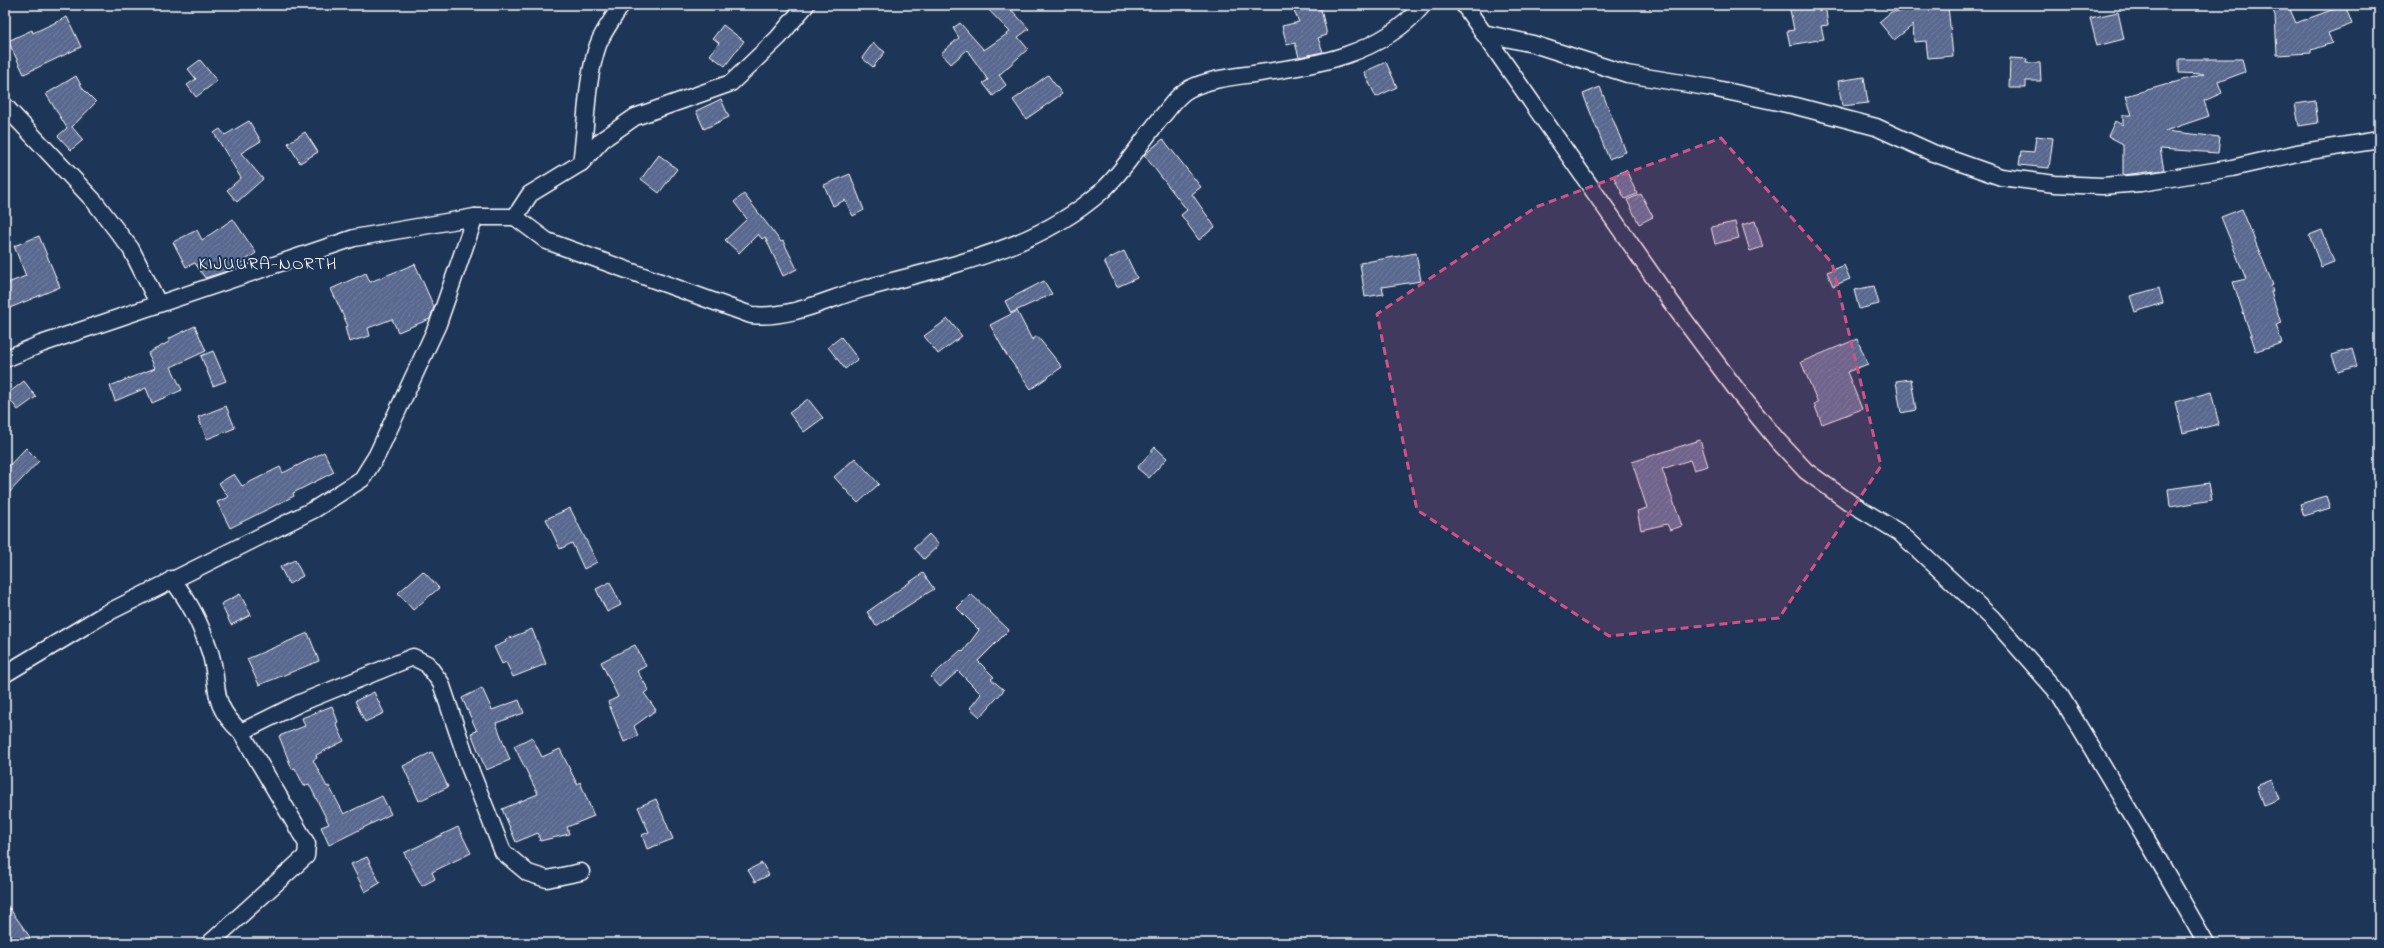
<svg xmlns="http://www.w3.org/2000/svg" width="2384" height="948" font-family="'Indie Flower',sans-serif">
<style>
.building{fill:url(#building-hatch);stroke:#fff}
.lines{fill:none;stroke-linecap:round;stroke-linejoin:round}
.minor-casing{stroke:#fff;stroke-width:19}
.minor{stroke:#1d3557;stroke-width:16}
.marked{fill:#d15284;fill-opacity:0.2;stroke:#d15284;stroke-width:3;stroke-dasharray:8 5;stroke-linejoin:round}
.labels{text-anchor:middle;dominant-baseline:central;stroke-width:4;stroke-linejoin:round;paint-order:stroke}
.quarter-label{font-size:18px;letter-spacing:1px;fill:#fff;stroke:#1d3557}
</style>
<defs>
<pattern id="building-hatch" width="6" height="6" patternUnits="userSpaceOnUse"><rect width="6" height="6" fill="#59688f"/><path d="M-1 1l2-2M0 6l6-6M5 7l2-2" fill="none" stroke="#727fa0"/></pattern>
</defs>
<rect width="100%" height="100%" fill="#1d3557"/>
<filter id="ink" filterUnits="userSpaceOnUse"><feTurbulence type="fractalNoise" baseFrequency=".025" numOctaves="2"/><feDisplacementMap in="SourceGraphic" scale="8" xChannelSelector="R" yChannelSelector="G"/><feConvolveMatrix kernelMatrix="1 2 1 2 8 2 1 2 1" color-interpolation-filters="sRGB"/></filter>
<g filter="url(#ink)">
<g class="building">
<path d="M984 5H1007L1029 29 1018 37 1028 49 999 75 1006 85 993 96 983 83 988 80 967 50 951 64 941 53 959 38 953 28 960 23 984 50 1010 32Z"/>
<path d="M1291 5H1320L1327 35 1318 38 1323 52 1299 57 1295 43 1287 45 1282 26 1299 22Z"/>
<path d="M1789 5H1825L1828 25 1821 26 1824 39 1790 45 1787 31 1794 30Z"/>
<path d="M2270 5H2288L2296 23 2345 5 2352 24 2328 33 2332 43 2311 50V53L2277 55 2275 15Z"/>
<path d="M1948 6 1953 56 1928 58 1926 41 1914 42 1913 25 1894 40 1879 22 1891 12Z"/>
<path d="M2118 12 2124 39 2097 46 2090 18Z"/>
<path d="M67 17 81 47 24 74 8 41 32 30 33 33Z"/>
<path d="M723 25 744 41 725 66 710 55 719 43 713 38Z"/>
<path d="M873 43 885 52 873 67 862 58Z"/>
<path d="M2010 58 2027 59 2026 63H2040L2041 81H2026V88H2009Z"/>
<path d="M2179 59H2242L2245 72 2218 82 2222 93 2204 101 2209 116 2165 131 2220 137 2218 153 2160 149 2164 170 2123 175V144L2108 136 2115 121 2123 125V115H2132L2126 96 2204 74 2179 73Z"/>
<path d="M200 60 217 81 196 97 187 85 196 79 188 69Z"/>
<path d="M1386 62 1397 87 1376 97 1364 72Z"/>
<path d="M1048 75 1062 94 1026 119 1013 100Z"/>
<path d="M76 76 83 89 96 102 72 127 83 140 71 150 58 136 67 128 46 94Z"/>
<path d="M1864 77 1868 103 1842 106 1838 81Z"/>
<path d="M1600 87 1626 152 1609 159 1583 94Z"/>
<path d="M721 99 729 117 704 129 696 111Z"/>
<path d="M2315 101 2318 123 2299 126 2295 104Z"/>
<path d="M249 121 261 141 241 153 263 179 237 202 227 190 241 178 214 133 220 129 225 135Z"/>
<path d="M305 132 318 152 300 163 288 143Z"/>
<path d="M2036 136 2053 138 2049 168 2019 165 2021 151 2034 152Z"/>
<path d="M1163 139 1201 187 1192 194 1215 227 1199 240 1181 215 1187 210 1144 155Z"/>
<path d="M659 155 677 169 659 193 641 179Z"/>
<path d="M1626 170 1637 194 1625 199 1613 176Z"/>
<path d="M850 174 864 210 853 216 845 200 833 206 824 185Z"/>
<path d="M744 194 781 242 783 241 797 269 783 276 765 237 762 239 758 234 739 253 725 240 747 219 734 202Z"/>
<path d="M1641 194 1653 217 1639 224 1627 200Z"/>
<path d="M2242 209 2273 285 2271 286 2273 292H2271L2281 323 2276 325 2282 343 2256 351 2233 282 2246 279 2221 217Z"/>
<path d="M233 219 256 253 231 270 205 278 195 263 186 267 173 242 197 230 202 240Z"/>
<path d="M1755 221 1763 247 1750 251 1742 225Z"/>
<path d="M1735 222 1739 238 1715 244 1711 227Z"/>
<path d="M2322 230 2334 262 2321 267 2309 235Z"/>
<path d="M39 236 60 287 5 310V284L26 276 14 246Z"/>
<path d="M1124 251 1137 278 1117 287 1104 261Z"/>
<path d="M1416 253 1421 281 1382 287 1384 294 1365 297 1360 263Z"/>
<path d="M415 264 434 307 430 319 398 332 392 319 368 328 370 336 349 342 345 327 348 326 331 289 366 273 370 282Z"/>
<path d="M1844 265 1850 279 1833 286 1827 272Z"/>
<path d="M1044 281 1052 294 1011 313 1005 301Z"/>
<path d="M1874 286 1879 304 1859 309 1854 290Z"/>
<path d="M2159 288 2163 303 2135 312 2130 296Z"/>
<path d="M1017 311 1032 340 1037 336 1062 367 1031 389 1006 354 990 325Z"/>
<path d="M948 319 962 336 938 354 924 336Z"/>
<path d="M195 326 206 351 171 367 182 390 152 403 146 388 115 401 110 386 155 368 148 353 169 342 168 339Z"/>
<path d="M841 337 858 359 845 369 828 347Z"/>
<path d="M1857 339 1868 364 1847 372 1862 409 1822 424 1814 404 1818 403 1801 362Z"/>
<path d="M2352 349 2357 366 2338 372 2332 355Z"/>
<path d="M213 351 226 381 213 386 201 356Z"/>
<path d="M1911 379 1916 410 1901 413 1896 381Z"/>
<path d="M24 381 36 397 18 410 6 395Z"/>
<path d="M2211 392 2219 424 2183 433 2175 402Z"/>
<path d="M808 399 823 418 804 432 789 413Z"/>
<path d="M226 406 235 428 207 439 198 417Z"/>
<path d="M1700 440 1708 466 1694 470 1690 460 1662 469 1682 526 1670 530 1667 524 1641 530 1637 511 1647 508 1632 462Z"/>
<path d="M1155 447 1167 458 1149 478 1137 468Z"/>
<path d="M26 448 39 461 5 497V470Z"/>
<path d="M324 452 334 472 293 493 294 496 230 528 217 502 228 497 219 483 234 474 242 486 280 467 283 473Z"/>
<path d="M855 458 879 484 858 503 834 477Z"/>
<path d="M2209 483 2212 500 2170 507 2168 489Z"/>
<path d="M2326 496 2330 508 2304 516 2300 504Z"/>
<path d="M570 508 597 562 584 569 572 543 560 549 546 519Z"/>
<path d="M929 534 939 545 924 559 914 548Z"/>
<path d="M295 560 303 576 289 584 280 567Z"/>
<path d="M423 571 439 588 413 610 398 593Z"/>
<path d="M923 573 934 589 876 626 867 612Z"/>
<path d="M610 582 621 605 607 612 596 589Z"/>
<path d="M240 594 251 615 231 625 221 604Z"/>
<path d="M971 594 1009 630 978 661 994 677 991 679 1004 690 980 717 970 708 981 694 958 671 940 687 931 677 961 650 963 652 979 630 957 608Z"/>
<path d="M532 629 546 664 513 677 506 662 502 664 494 647 506 642 505 640Z"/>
<path d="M308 633 319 661 259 685 247 659Z"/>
<path d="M635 645 646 666 637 671 649 690 644 693 656 710 634 726 638 736 624 742 608 702 618 697 601 662Z"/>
<path d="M482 688 492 710 519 700 524 713 496 723 510 760 486 770 471 733 477 731 462 698Z"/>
<path d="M374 692 384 713 365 722 355 701Z"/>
<path d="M332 706 338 722 336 723 344 741 316 755 317 758 313 760 327 787 329 786 344 814 382 796 391 814 329 845 321 827 329 824 309 784 304 786 295 768 292 769 279 736 305 726 302 718Z"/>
<path d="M532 737 542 757 560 749 577 784 580 782 594 816 567 827 569 834 540 841 538 833 516 842 502 809 538 794 514 746Z"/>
<path d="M432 752 448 787 419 801 403 766Z"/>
<path d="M2272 780 2279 799 2263 805 2256 786Z"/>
<path d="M656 799 673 839 647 849 642 835 649 832 638 807Z"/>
<path d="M458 827 471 853 432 872 435 879 422 886 404 853Z"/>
<path d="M367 857 380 883 365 892 351 864Z"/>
<path d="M762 863 769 875 755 882 748 870Z"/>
<path d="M5 902 30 937 22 943H5Z"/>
</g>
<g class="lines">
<g class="minor-casing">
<g id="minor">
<path d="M1464 5 1671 302 1742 397 1778 441 1806 471 1849 502 1900 533 1992 618 2060 695 2154 852 2206 943"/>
<path d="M1483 33 1533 44 1627 74 1712 88 1796 106 1876 127 1933 153 2001 177 2055 184 2102 186 2141 183 2232 168 2297 153 2379 140"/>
<path d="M5 106 94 201 131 249 158 303"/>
<path d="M581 163 602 140 635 117 731 83 778 38 806 5"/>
<path d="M515 217 547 241 751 315C790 319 825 300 862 289 946 266 1035 251 1102 191 1126 169 1143 138 1165 113 1172 104 1179 94 1189 89 1209 79 1231 77 1253 74 1315 65 1380 56 1423 5"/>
<path d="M5 359 41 344 354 238 475 217H515L530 194 581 163C587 124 585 83 598 45 603 31 614 18 621 5"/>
<path d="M172 579C190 603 200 622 210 652 221 688 208 701 241 732L307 844 306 856 210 943"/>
<path d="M5 674 105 614 315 509 362 479 377 455 438 324 475 217"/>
<path d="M241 732 300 703 413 657 427 664 441 683 470 769 503 852 528 873 547 879 581 872"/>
</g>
</g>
<use href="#minor" class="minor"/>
</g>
</g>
<path class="marked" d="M1721 138 1832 263 1881 466 1779 618 1609 636 1417 510 1377 314 1536 207Z"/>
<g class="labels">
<g class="quarter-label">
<text x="268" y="265">KIJUURA-NORTH</text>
</g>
</g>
<rect width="2384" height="948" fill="none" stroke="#1d3557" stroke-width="20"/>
<rect x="10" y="10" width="2364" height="928" fill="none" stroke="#fff" stroke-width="1.5" filter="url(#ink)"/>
</svg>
